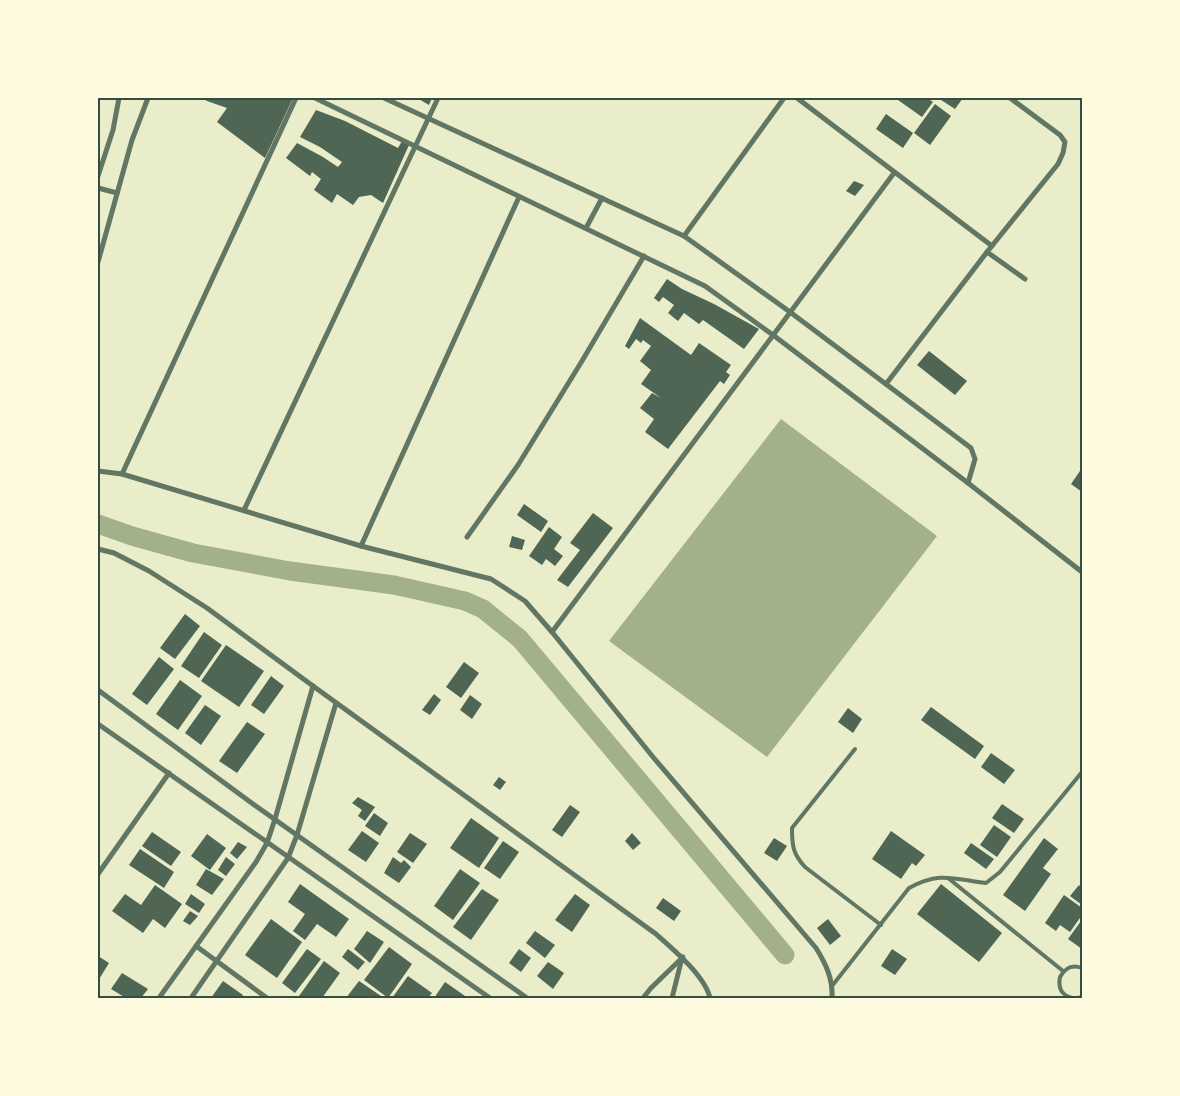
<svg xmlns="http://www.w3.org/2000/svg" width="1180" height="1096" font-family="'Fira Sans Condensed',sans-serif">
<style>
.water{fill:#a3b18a}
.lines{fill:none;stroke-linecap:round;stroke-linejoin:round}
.canal{stroke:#a3b18a;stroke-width:19}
.building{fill:#4f6655}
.service{stroke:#617663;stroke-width:4}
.minor{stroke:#617663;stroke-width:5}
.neatline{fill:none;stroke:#344e41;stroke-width:2}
</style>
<rect width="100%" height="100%" fill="#e9edc9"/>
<path class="water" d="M781 419 937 536 767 757 609 641Z"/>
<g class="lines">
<path class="canal" d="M98 524 132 536 193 553 290 571 394 585 465 601 483 609 520 639 785 955"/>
</g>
<g class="building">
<path d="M202 98H293L265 158 217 122 227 108 207 101Z"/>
<path d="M417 98H432L429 105Z"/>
<path d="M900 98H927L933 102 922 117 898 100Z"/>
<path d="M938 98H963L955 109Z"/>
<path d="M935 104 951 116 930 145 914 133Z"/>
<path d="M316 110 345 121 398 148 402 141 409 145 383 203 371 195 359 197 353 205 337 194 332 203 314 190 321 179 312 172 310 176 286 158 297 143 323 157 338 167 342 162 320 147 300 137Z"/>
<path d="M886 114 913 133 903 148 876 129Z"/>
<path d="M854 181 864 185 855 196 846 191Z"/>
<path d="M667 279 682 289 714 304 759 329 744 349 703 320 699 324 684 313 678 321 668 313 674 305 663 297 659 302 654 298Z"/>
<path d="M640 318 691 355 699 343 731 365 726 372 730 375 724 384 720 381 668 449 645 432 654 419 640 408 652 393 661 398 641 384 651 370 640 361 651 346 643 340 641 343 636 339 629 349 625 346Z"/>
<path d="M929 351 967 381 955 395 917 365Z"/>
<path d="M1082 468V492L1071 484Z"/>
<path d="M524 504 548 521 541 532 517 515Z"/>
<path d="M593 513 613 528 568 587 557 580 580 550 570 543Z"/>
<path d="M549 527 562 537 554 549 563 556 555 566 546 559 542 565 529 556Z"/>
<path d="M512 536 525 540 522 550 509 547Z"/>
<path d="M185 614 200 626 175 659 160 648Z"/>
<path d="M204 632 222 645 199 678 181 666Z"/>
<path d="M226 645 264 671 239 707 201 681Z"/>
<path d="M159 657 174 669 147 705 132 694Z"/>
<path d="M464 662 479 673 461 698 446 687Z"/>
<path d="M271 676 284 686 264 714 251 705Z"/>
<path d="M180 680 202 696 178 730 156 714Z"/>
<path d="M434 694 441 700 430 715 422 710Z"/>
<path d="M470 695 482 704 472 719 460 710Z"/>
<path d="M205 705 221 716 201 745 185 733Z"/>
<path d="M931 707 984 746 975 759 921 720Z"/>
<path d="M848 708 862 719 853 733 838 722Z"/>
<path d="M247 722 265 734 237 773 219 761Z"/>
<path d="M991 753 1015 770 1004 784 981 767Z"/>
<path d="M499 777 506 782 500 790 493 785Z"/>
<path d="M358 797 375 807 365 821 358 816 362 810 352 803Z"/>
<path d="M1002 804 1024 819 1014 833 992 818Z"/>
<path d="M570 805 580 812 562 837 552 830Z"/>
<path d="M374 813 388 823 380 836 365 826Z"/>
<path d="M471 818 499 838 479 868 450 848Z"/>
<path d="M994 825 1011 837 997 857 980 845Z"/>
<path d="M362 831 379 843 366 862 348 850Z"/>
<path d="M891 831 925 855 916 866 912 863 901 879 872 859Z"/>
<path d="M152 832 181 852 171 866 142 846Z"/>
<path d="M410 833 427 844 413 863 397 852Z"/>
<path d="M632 833 641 843 633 850 625 841Z"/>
<path d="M207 834 226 848 210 870 191 856Z"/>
<path d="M774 838 787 846 777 861 764 853Z"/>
<path d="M1044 838 1058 849 1043 868 1051 874 1025 911 1003 895Z"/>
<path d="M503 841 519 852 500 879 484 868Z"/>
<path d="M238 842 247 847 237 859 230 853Z"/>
<path d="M971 843 994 859 986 869 964 853Z"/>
<path d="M140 849 174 872 164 888 129 865Z"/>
<path d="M226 857 235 864 226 876 218 870Z"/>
<path d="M393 857 401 863 404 860 411 867 399 883 384 873Z"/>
<path d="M206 869 224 879 212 895 196 885Z"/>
<path d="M460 869 480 883 453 920 434 906Z"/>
<path d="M300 884 349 919 336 937 317 924 305 940 293 931 305 914 288 902Z"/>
<path d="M941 884 1002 933 979 962 917 914Z"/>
<path d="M155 885 182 904 165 928 153 919 143 933 112 911 125 894 141 905Z"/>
<path d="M1079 885 1082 888V905L1070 896Z"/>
<path d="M482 889 499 900 471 940 453 927Z"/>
<path d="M191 894 205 904 199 913 185 904Z"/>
<path d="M575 894 590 905 572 932 555 920Z"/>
<path d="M1064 895 1082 908V915L1070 932 1060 925 1056 931 1045 923Z"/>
<path d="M663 898 681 911 674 921 656 908Z"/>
<path d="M190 911 198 916 190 925 183 921Z"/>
<path d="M271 919 302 942 277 978 245 955Z"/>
<path d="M828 919 841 936 830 945 817 928Z"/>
<path d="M1081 921 1082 922V949L1068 939Z"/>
<path d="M367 931 384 942 370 963 354 949Z"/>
<path d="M535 931 555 945 545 958 526 943Z"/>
<path d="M389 947 412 964 388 998 364 980Z"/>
<path d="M307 949 321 959 295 993 282 983Z"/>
<path d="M348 949 365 962 358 970 342 957Z"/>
<path d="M519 949 531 958 521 972 509 963Z"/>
<path d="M892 949 907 959 895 975 881 966Z"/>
<path d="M98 956 109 963 98 981Z"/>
<path d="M324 961 340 973 322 998H302L299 996Z"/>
<path d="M548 962 564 973 553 989 537 976Z"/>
<path d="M122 973 148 989 141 998H126L111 989Z"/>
<path d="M408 976 432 993 428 998H392Z"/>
<path d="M223 981 243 995 241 998H211Z"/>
<path d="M359 981 384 998H346Z"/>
<path d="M445 982 468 998H434Z"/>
</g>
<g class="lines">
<g class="service">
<path d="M855 749 792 828C792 846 793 854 805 867L881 925"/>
<path d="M948 878 1063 971"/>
<path d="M832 986 909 888C940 871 953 879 986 883L1000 872 1082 772"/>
<path d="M1072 998C1061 995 1058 987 1060 977 1065 968 1072 964 1082 968"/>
<path d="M1078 998 1082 997"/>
</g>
<g class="minor">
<path d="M315 98 705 286 773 335 968 483 1082 572"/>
<path d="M384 98 684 236 790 312 971 448 975 459 968 483"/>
<path d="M797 98 992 246"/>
<path d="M98 176 113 130 119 98"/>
<path d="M98 188 117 193"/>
<path d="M586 228 602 198"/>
<path d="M684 236 784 98"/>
<path d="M987 252 1025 279"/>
<path d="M98 262 132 140 148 98"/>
<path d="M886 384 987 252 1058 164 1063 153 1065 142 1060 135 1010 98"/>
<path d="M98 471 122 474 361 546 491 579 525 601 552 632 653 757 816 948C826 964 833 979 832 998"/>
<path d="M122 474 296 98"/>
<path d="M244 510 438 98"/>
<path d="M467 537 518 465 582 361 644 256"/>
<path d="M361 546 519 197"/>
<path d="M98 549 114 553 149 571 207 608 313 686 656 934C673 949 705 976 710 998"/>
<path d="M552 632 894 173"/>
<path d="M98 690 253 804 527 998"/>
<path d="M98 724 490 998"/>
<path d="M98 874 169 773"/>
<path d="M196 946 267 998"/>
<path d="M159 998 256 862 267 843 275 819 313 686"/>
<path d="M191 998 288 858 297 835 336 703"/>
<path d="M643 998 651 988 683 957"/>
<path d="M672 998 682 958"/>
</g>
</g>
<rect width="1180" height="1096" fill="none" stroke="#fefae0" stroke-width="198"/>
<rect x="99" y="99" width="982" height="898" class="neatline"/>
</svg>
